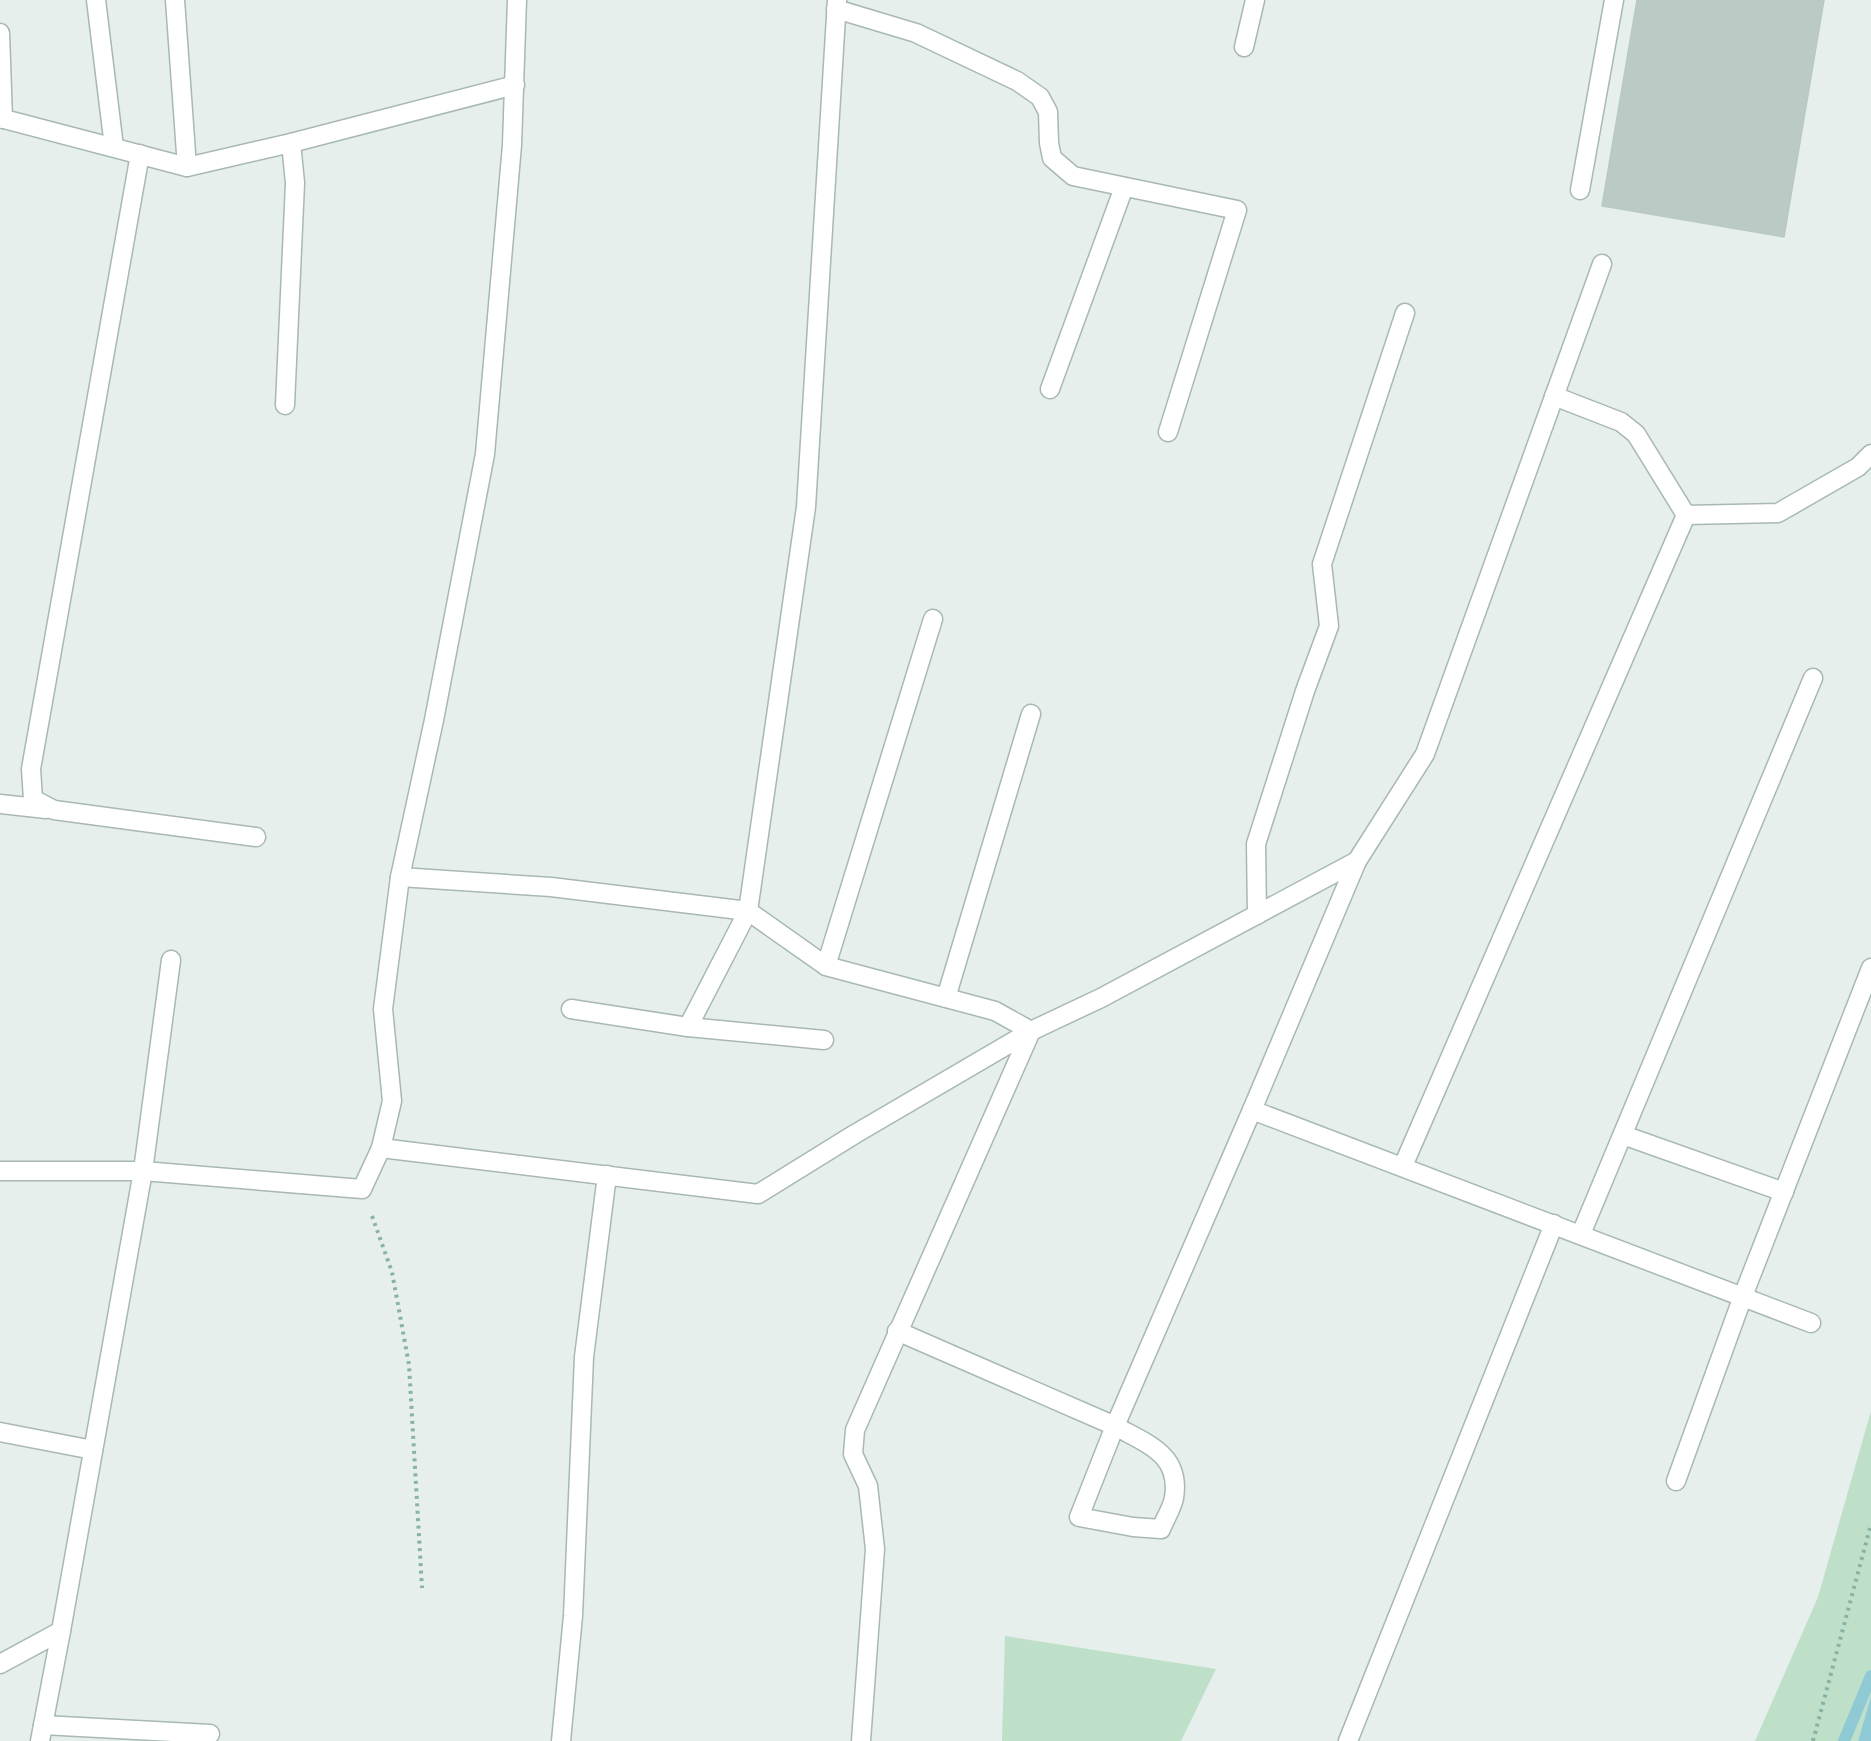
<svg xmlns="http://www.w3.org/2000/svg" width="1871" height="1741" font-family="'Varela Round',sans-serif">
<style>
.green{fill:#bfe0c8}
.water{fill:#8ec9d4}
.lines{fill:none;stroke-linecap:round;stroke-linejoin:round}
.stream{stroke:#8ec9d4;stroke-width:12}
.building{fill:#bbcac4;stroke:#b8c9c2;stroke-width:1.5}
.lane-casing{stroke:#a8b8b2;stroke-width:21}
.street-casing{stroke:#a8b8b2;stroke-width:21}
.path{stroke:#86b3a5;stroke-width:4;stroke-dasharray:3 4.5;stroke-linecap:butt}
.lane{stroke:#fff;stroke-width:18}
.street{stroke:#fff;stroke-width:18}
</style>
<rect width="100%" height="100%" fill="#e6efeb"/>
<g class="green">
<path d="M1871 1411V1696L1858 1741H1755L1818 1597Z"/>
<path d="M1005 1636 1216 1669 1181 1741H1002Z"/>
</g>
<path class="water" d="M1871 1696V1741H1858Z"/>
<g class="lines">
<path class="stream" d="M1844 1741 1871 1676"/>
</g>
<path class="building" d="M1637 0H1824L1784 237 1602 206Z"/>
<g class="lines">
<g class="lane-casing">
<g id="lane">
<path d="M1580 190 1614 0"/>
<path d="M285 405 295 183 291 143"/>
<path d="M0 1171H143L171 960"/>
<path d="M1348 1741 1554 1224"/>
</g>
</g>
<g class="street-casing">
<g id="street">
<path d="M96 0 114 147"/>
<path d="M175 0 187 167"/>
<path d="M837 0 806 507 748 911 826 966 995 1011 1031 1031"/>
<path d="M836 9 916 33 1017 81 1040 97 1048 112 1049 143 1052 158 1073 176 1237 210 1168 432"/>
<path d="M0 33 3 119"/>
<path d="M1244 47 1255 0"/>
<path d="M0 118 187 167 291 143 515 85"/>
<path d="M140 154 31 769 33 799 54 810 256 837"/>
<path d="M1050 389 1124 187"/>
<path d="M1554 396 1621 422 1636 434 1686 515 1778 513 1858 467 1871 454"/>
<path d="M0 804 46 809"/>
<path d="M400 877 551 887 748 911 688 1027"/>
<path d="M1257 915 1256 844 1305 691 1329 626 1322 564 1405 313"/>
<path d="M826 966 933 619"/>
<path d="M946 998 1031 714"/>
<path d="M571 1009 688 1027 824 1040"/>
<path d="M1252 1110 1811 1323"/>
<path d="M1623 1135 1784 1192"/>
<path d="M381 1148 758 1194 855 1134 1031 1031 1101 998 1357 861 1425 754 1602 264"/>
<path d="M1403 1166 1686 515"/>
<path d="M1581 1234 1813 678"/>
<path d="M897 1331 1115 1426 1252 1110 1357 861"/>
<path d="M1115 1426C1147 1444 1181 1454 1174 1498 1172 1508 1165 1519 1161 1529L1133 1527 1079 1517Z"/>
<path d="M0 1432 93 1450"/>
<path d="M1676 1481 1743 1296 1871 968"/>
<path d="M0 1664 61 1631 143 1171 362 1189 381 1148 392 1101 383 1009 400 877 434 720 485 454 512 145 517 0"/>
<path d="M43 1725 210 1734"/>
<path d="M40 1741 61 1631"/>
<path d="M561 1741 573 1616 584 1357 607 1175"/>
<path d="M861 1741 875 1549 868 1486 853 1454 855 1430 1031 1031"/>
</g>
</g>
<g class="path">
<path d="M372 1216 392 1272 409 1365 422 1588"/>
<path d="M1813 1741 1871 1524"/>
</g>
<use href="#lane" class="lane"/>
<use href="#street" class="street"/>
</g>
</svg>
